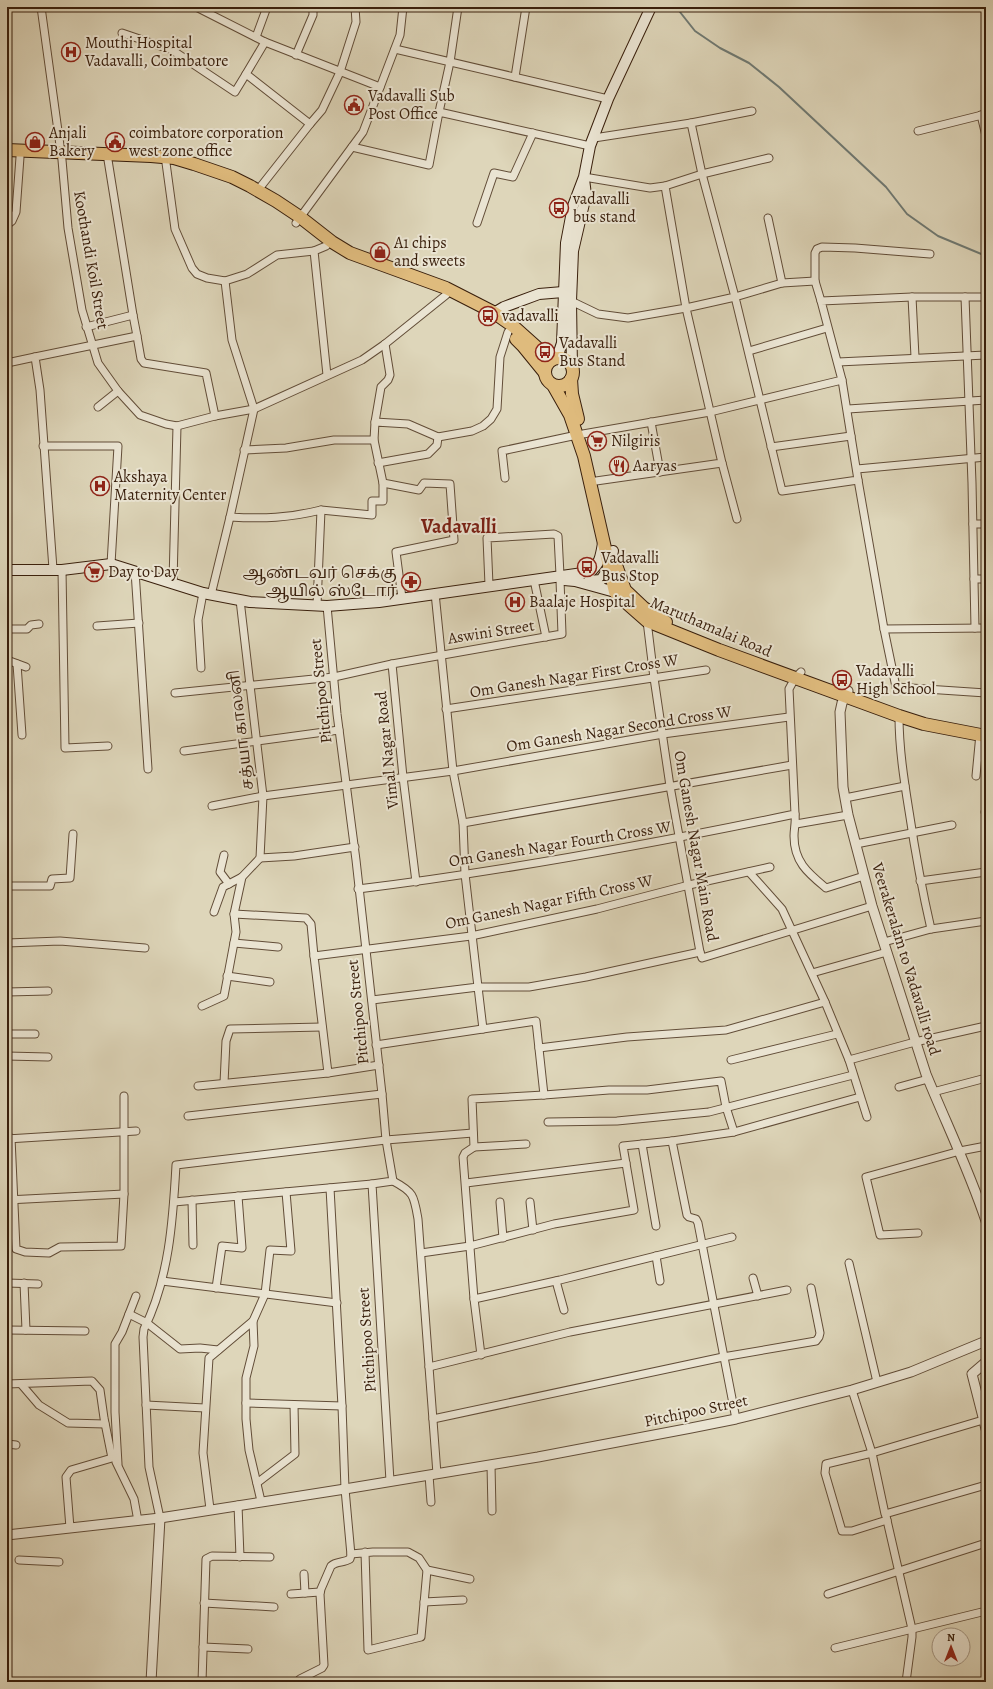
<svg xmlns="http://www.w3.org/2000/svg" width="993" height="1689" font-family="Alegreya,'Noto Serif Tamil',serif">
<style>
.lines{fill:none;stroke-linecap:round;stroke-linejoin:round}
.stream{stroke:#707a73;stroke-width:2}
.minor-casing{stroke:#624d38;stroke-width:9}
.tertiary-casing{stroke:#624d38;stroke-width:11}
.secondary-casing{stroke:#391f0c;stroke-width:12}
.primary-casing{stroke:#391f0c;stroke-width:14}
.minor{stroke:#eae4d2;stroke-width:7}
.tertiary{stroke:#eae4d2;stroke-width:9}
.secondary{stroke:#eae4d2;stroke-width:10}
.primary{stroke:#dfbb7d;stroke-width:12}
.labels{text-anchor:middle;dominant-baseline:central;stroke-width:4;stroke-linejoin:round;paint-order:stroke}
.poi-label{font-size:16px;fill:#391f0c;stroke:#eae4d2;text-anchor:start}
.street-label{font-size:16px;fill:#391f0c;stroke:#eae4d2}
.district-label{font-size:20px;font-weight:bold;fill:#7a1f14;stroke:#eae4d2}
</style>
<rect width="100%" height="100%" fill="#ded6ba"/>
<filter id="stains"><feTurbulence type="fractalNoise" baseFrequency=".005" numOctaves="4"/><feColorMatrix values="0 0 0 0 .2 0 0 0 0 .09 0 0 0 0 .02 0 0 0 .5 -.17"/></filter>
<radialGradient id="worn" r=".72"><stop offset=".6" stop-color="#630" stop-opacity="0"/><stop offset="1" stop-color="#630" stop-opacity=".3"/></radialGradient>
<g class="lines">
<path class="stream" d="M676 7 695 31 720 48 749 63 779 87 886 187 907 214 938 236 986 256"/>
<g class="minor-casing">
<g id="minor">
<path d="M41 7 62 160 68 228 82 310 98 363 118 391 140 415 166 424 177 426 215 416 254 409 362 360 385 344 446 295"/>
<path d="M196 7 265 42 380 87"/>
<path d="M122 33 172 50 235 92 246 74"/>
<path d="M256 37 267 7"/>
<path d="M265 42 246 74 310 124 322 110 340 72 356 22 355 7"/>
<path d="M395 49 608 99"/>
<path d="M296 55 313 15V7"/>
<path d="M515 77 526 7"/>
<path d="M439 112 450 62 458 7"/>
<path d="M981 115 986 136"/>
<path d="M691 123 752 111"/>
<path d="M918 131 986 114"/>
<path d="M594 138 691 123 702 174 735 297 686 308 722 463 596 481"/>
<path d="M352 147 429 165 439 112 590 146"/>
<path d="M108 160 133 315"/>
<path d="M166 163 175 229 192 268 197 274 207 278 225 281 247 274 277 255 314 251"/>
<path d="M584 177 650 188 665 186"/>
<path d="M258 190 310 124"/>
<path d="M768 218 782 283"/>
<path d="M296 223 363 132 400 35 403 7"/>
<path d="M477 223 494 173 513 177 533 133"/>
<path d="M7 225 12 221 16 212 20 157"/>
<path d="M326 246 314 251 327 375"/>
<path d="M225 281 232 340 254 409 230 517C263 519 289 518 321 510L317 605"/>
<path d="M815 281V253L817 249 822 247 855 248 930 254"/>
<path d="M912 297 915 357"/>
<path d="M965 297 972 483 975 628"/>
<path d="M571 301 598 314 628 318 686 308 665 186 702 174 769 158"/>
<path d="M821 301 815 281 782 283 735 297 782 491 858 480 842 380"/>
<path d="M86 327 133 315 137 336"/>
<path d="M749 351 827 328"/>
<path d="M838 362 986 355"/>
<path d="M7 363 35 357"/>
<path d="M98 407 118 391"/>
<path d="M848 409 986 400"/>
<path d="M375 422 381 387 388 380 390 375 385 344"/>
<path d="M651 422 660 472"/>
<path d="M583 434 710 412 842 380 821 301 912 297H986"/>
<path d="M43 446H118L111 564"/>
<path d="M771 447 851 436"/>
<path d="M244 450 286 448 334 440H374"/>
<path d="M378 463 428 454 437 445 438 437"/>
<path d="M722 463 737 519"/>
<path d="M857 469 986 457"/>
<path d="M505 478 502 451 577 435"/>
<path d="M858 480 884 629 896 687 986 693"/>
<path d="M321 510 372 515V501H383V483"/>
<path d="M973 524H986"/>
<path d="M53 569 40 390 35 357 137 336 141 359 144 363 206 373 215 416"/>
<path d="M62 570 65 748 108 746"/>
<path d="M135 571 148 769"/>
<path d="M974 579H986"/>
<path d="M534 580 546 637"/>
<path d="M173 582 177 426"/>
<path d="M489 585 487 538 554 534 558 536 560 575"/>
<path d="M211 595 230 517"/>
<path d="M402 598 396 552 454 540 450 484 424 483 419 490 383 483 374 440 375 422 408 424 438 437 472 431 483 426 491 419 497 409 500 357 508 332"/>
<path d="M240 600 263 796 453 771 663 734 789 717"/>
<path d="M327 606 337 714 356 860 382 1094 386 1140 393 1181 372 1184 390 1481"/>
<path d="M97 626 139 623"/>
<path d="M7 629H27L31 625 39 624"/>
<path d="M884 629 986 628"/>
<path d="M7 660 26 667"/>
<path d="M17 664 22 735"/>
<path d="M201 668 198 620 203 593"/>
<path d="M175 693 334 677 392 664"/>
<path d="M446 709 706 670"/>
<path d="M899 716C899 748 904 780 909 811 915 851 922 890 931 929"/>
<path d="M184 751 339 730"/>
<path d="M976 776 980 734"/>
<path d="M845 798 905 786"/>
<path d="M985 812H986"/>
<path d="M795 814C796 822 794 829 794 836 794 862 808 873 826 888L864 876"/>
<path d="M463 823 792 765"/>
<path d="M796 824 848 815"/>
<path d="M856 844 952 825"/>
<path d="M224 855 220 872 229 884"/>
<path d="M260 858 294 856 355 847"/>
<path d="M920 881 986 872"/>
<path d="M416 882 403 777 392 664 562 634 560 580"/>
<path d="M7 886H50L52 879 70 878 73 834"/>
<path d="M358 889C505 871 651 844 795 814L789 689 795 678 801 672"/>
<path d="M214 912 223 887 242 877"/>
<path d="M234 914 306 918 311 924 314 956"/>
<path d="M884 942 931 929 986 921"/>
<path d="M7 943 60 941 145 948"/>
<path d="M234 943 278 947"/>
<path d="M700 952 702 958 872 906"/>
<path d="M812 973 887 952"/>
<path d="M227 976 270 982"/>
<path d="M7 992 48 991"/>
<path d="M372 1000 478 987 465 874 463 823 453 771 435 593"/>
<path d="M825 1002 849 1060 915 1042 986 1026"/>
<path d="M202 1006 224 996 236 932 234 914 242 877 260 858 263 796 212 806"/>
<path d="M483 1029 478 987H529L586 977 700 952 670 786 654 678 647 621"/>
<path d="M7 1034H35"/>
<path d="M376 1045 536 1021 544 1095 609 1090H647L721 1081 726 1107 734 1132 672 1141 687 1215 689 1217 696 1219 698 1223 736 1419"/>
<path d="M539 1048 627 1037 726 1030 825 1002 782 909 749 872"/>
<path d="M7 1056 48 1057"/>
<path d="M731 1060 837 1034"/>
<path d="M849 1060 867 1117"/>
<path d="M379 1065 328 1073 314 956 471 936 597 909 689 885 770 867"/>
<path d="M224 1083 226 1041 230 1029 322 1027"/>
<path d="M198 1086 328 1073"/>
<path d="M899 1087 928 1079"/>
<path d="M933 1092 986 1078"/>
<path d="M188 1116 382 1094"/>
<path d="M548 1122 617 1121 709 1112 853 1075"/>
<path d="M734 1132 860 1097"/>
<path d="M11 1138 16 1249 25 1252 49 1253 60 1247 121 1246 124 1194V1096"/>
<path d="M7 1139 136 1131"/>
<path d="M642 1144 656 1226"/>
<path d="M474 1147 526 1144"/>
<path d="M393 1181C414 1192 414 1196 418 1219L437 1474"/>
<path d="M466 1183 626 1163"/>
<path d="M7 1200 124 1194"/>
<path d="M192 1200 193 1245"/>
<path d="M174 1202 372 1184"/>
<path d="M500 1202 503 1238"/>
<path d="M530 1202 533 1230"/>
<path d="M918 1233 880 1235 866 1177 960 1151 986 1146"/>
<path d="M421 1253 470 1246 554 1224 634 1210 623 1146 672 1141"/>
<path d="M656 1256 660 1281"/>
<path d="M849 1263 877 1382"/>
<path d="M753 1278 758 1296"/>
<path d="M162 1281 337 1303"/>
<path d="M556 1281 564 1310"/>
<path d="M7 1283 38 1284"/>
<path d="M24 1283 26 1330"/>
<path d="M216 1288 222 1246 242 1248 238 1196"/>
<path d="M474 1299 463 1157 465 1153 474 1147 472 1099 544 1095"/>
<path d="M129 1314 147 1323 180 1349 200 1348 218 1350"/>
<path d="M253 1321 254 1346 246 1378V1419L249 1450 261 1501"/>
<path d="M7 1330 85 1331"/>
<path d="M481 1355 474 1299 560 1280 732 1237"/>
<path d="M429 1367 570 1332 787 1290"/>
<path d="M7 1384 92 1381 100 1390 104 1418 112 1458 71 1470 66 1477 70 1528"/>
<path d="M21 1384 39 1405 68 1423 105 1424"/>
<path d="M852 1390 872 1453 885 1514 986 1485"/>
<path d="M246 1403 342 1406"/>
<path d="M146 1405 205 1408"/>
<path d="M433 1419 723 1357 816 1341 819 1337 820 1333 811 1288"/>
<path d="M7 1444 16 1445"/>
<path d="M116 1462 134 1499 138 1521"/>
<path d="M118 1464 115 1412V1344L122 1332 136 1296"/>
<path d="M491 1465 492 1511"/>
<path d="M429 1475 431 1502"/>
<path d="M257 1483 295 1454 294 1405"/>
<path d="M238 1505 240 1557"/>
<path d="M210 1509 203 1453 209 1358 253 1321 265 1294 270 1250 291 1251 286 1192"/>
<path d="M886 1516 912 1629V1637L906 1682"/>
<path d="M160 1518 149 1467 143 1337 144 1329C169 1279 173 1220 176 1165L386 1140 473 1133"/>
<path d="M887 1520 852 1531H842L825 1473 826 1464 872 1453 983 1420"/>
<path d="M351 1554 373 1552H408L419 1558 427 1570 421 1637 368 1650 365 1552"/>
<path d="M19 1560 59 1562"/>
<path d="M427 1570 470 1579"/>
<path d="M304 1574 305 1593"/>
<path d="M291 1594 320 1592"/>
<path d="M828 1594 986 1543"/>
<path d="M424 1602 463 1600"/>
<path d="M204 1603 274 1607"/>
<path d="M203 1647 248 1649"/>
<path d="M835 1648 986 1611"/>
<path d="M202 1682 206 1559 212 1556 270 1557"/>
<path d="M297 1682 300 1679 322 1668 324 1665 320 1594 321 1589 331 1566C336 1561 344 1563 350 1559L351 1555 345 1489 342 1406 330 1188"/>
</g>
</g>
<g class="tertiary-casing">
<g id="tertiary">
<path d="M848 691 842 703 840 712 843 787 848 815 872 906 926 1074C946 1123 969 1170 986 1221"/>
<path d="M986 1362 972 1374 986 1429"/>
<path d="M7 1535 160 1518 345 1489 538 1457 691 1428 736 1419 852 1390 911 1372 986 1341"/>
<path d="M151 1682 160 1518"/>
</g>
</g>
<g class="secondary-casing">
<g id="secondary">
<path d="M494 313 504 307 539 294 563 292"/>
<path d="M557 358 562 343 566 243 573 206 584 177 590 146 608 99 651 7"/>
<path d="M572 368 571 301 573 251 586 195 584 179"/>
<path d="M7 570H62L111 564 203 593 250 602 327 606 379 602 590 572C600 564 601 555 603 543"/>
<path d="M564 580 575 581 615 592"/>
<path d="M589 581 601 580C608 571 611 563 613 551"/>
</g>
</g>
<g class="primary-casing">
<g id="primary">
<path d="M7 150 151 156 174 158 194 164 232 177 250 186 276 201 300 217 332 242 350 253 446 288 493 312 513 326 542 352 553 359"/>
<path d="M516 339 523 346 545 373"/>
<circle cx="559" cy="372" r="14"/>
<path d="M571 379 572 394 578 419"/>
<path d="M553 385 570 415 584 456 615 592 622 599 647 621 719 650 899 716 924 724 986 736"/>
<path d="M616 565 625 590 644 608 666 622"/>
</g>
</g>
<use href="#minor" class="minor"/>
<use href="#tertiary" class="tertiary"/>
<use href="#secondary" class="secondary"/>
<use href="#primary" class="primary"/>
</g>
<defs>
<g id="hospital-ring" transform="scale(1)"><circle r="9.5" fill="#eae4d2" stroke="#8f2418" stroke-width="1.5"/><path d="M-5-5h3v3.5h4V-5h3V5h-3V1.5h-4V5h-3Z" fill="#8f2418"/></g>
<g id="civic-ring" transform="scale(1)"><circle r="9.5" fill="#eae4d2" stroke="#8f2418" stroke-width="1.5"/><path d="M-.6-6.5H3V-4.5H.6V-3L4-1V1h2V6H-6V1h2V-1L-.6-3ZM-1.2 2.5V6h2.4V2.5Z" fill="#8f2418"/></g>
<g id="shop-ring" transform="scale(1)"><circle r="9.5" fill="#eae4d2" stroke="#8f2418" stroke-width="1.5"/><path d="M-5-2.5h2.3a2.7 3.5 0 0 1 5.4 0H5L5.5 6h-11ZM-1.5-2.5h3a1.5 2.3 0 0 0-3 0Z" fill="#8f2418"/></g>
<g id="bus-ring" transform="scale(1)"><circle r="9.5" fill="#eae4d2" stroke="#8f2418" stroke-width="1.5"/><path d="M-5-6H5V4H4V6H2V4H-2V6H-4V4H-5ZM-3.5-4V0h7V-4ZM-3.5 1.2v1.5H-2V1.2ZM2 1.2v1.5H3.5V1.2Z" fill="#8f2418"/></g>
<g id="supermarket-ring" transform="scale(1)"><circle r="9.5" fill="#eae4d2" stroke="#8f2418" stroke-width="1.5"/><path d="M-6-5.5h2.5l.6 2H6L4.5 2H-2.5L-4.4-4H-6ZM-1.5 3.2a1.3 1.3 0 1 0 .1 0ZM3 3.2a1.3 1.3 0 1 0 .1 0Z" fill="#8f2418"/></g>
<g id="restaurant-ring" transform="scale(1)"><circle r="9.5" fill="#eae4d2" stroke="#8f2418" stroke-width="1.5"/><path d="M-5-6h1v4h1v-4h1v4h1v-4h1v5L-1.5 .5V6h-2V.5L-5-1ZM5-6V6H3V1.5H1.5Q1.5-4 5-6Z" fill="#8f2418"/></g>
<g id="pharmacy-ring" transform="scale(1)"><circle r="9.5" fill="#eae4d2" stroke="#8f2418" stroke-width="1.5"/><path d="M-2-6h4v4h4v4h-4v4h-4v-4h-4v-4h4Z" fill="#8f2418"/></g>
</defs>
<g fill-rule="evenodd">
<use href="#hospital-ring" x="71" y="52"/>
<use href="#civic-ring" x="354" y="105"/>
<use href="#shop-ring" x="35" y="142"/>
<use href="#civic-ring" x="115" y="142"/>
<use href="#bus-ring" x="559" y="208"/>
<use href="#shop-ring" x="380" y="252"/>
<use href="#bus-ring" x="488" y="316"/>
<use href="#bus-ring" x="545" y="352"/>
<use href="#supermarket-ring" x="597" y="441"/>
<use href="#restaurant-ring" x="619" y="466"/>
<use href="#hospital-ring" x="100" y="486"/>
<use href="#bus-ring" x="587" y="567"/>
<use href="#supermarket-ring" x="94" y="572"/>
<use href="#pharmacy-ring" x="411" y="582"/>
<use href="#hospital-ring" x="515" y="602"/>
<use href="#bus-ring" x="842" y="680"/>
</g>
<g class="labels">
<g class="poi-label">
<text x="85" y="43">Mouthi Hospital<tspan x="85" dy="18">Vadavalli, Coimbatore</tspan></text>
<text x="368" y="96">Vadavalli Sub<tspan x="368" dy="18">Post Office</tspan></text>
<text x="49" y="133">Anjali<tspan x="49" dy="18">Bakery</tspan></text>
<text x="129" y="133">coimbatore corporation<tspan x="129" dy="18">west zone office</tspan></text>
<text x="573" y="199">vadavalli<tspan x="573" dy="18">bus stand</tspan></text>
<text x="394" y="243">A1 chips<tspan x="394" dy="18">and sweets</tspan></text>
<text x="502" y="316">vadavalli</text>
<text x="559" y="343">Vadavalli<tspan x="559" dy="18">Bus Stand</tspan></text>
<text x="611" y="441">Nilgiris</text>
<text x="633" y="466">Aaryas</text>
<text x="114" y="477">Akshaya<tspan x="114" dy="18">Maternity Center</tspan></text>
<text x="601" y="558">Vadavalli<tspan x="601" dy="18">Bus Stop</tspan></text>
<text x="108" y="572">Day to Day</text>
<text x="397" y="573" text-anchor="end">ஆண்டவர் செக்கு<tspan x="397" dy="18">ஆயில் ஸ்டோர்</tspan></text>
<text x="529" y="602">Baalaje Hospital</text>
<text x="856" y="671">Vadavalli<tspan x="856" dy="18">High School</tspan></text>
</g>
<g class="street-label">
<text transform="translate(91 260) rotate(80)">Koothandi Koil Street</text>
<text transform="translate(711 627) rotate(23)">Maruthamalai Road</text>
<text transform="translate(491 632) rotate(-9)">Aswini Street</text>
<text transform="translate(574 676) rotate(-9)">Om Ganesh Nagar First Cross W</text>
<text transform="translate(321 691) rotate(-96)">Pitchipoo Street</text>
<text transform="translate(619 729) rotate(-9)">Om Ganesh Nagar Second Cross W</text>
<text transform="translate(241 730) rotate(-97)">சத்யா காலனி</text>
<text transform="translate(387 750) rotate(-96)">Vimal Nagar Road</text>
<text transform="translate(560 844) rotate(-9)">Om Ganesh Nagar Fourth Cross W</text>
<text transform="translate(696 846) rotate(80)">Om Ganesh Nagar Main Road</text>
<text transform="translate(549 902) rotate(-12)">Om Ganesh Nagar Fifth Cross W</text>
<text transform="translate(906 959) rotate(73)">Veerakeralam to Vadavalli road</text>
<text transform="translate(358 1012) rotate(-96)">Pitchipoo Street</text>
<text transform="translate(367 1340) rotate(-94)">Pitchipoo Street</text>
<text transform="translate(696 1411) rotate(-12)">Pitchipoo Street</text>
</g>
<g class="district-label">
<text x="459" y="526">Vadavalli</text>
</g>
</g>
<rect width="993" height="1689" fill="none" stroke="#ded6ba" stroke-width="24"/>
<rect x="8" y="8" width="977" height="1673" fill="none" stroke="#391f0c" stroke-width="2"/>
<rect x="12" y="12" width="969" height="1665" fill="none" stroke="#391f0c"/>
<g transform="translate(951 1647)"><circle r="19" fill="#eae4d2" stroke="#a39583"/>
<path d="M0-3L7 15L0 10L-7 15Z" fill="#8f2418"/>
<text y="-6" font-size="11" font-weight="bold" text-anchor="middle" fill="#391f0c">N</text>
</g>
<rect width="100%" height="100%" filter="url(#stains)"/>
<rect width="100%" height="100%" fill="url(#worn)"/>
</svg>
